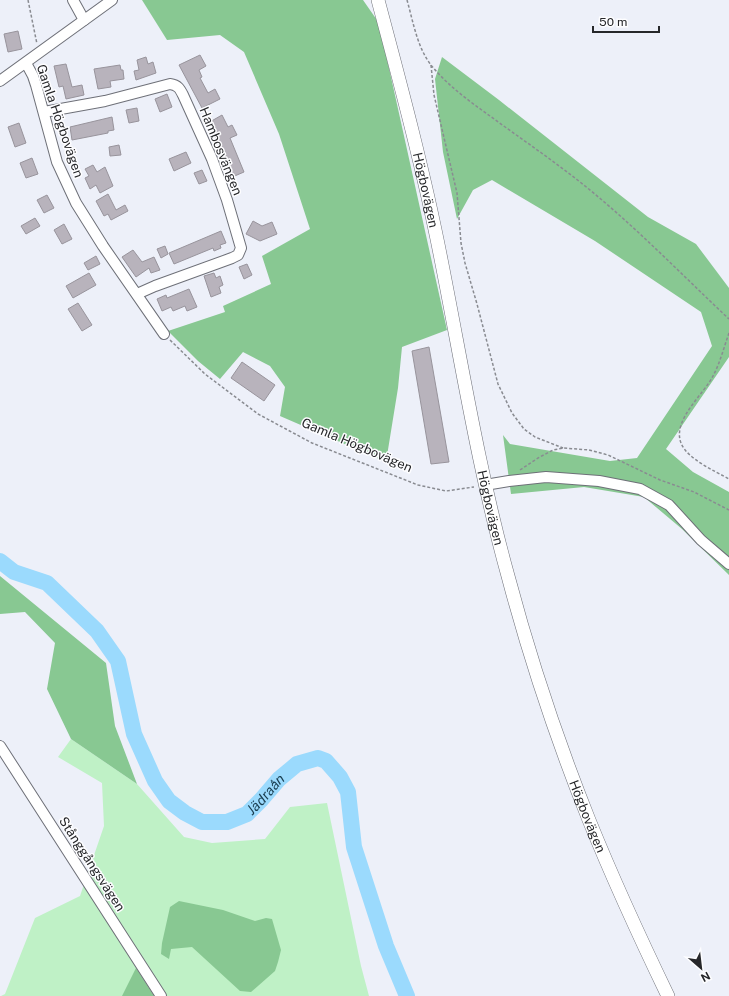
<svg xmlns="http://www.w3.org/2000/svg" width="729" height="996" font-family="'Public Sans',sans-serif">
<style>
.green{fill:#bff1c6}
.forest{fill:#88c892}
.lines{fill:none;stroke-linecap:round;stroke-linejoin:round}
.river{stroke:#9bdafd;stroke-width:16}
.building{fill:#b8b3bc;stroke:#98949c}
.minor-casing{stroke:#6e7078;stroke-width:12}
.major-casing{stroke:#6e7078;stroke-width:14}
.path{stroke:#898b91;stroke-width:1.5;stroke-dasharray:3 2;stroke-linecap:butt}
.minor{stroke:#fff;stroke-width:10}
.major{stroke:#fff;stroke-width:13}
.labels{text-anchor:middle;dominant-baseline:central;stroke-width:3;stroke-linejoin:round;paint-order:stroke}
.street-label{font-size:13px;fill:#26272a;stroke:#fdfdff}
.water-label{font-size:14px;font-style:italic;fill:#193d4f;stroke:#fdfdff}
</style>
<rect width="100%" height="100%" fill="#edf0f9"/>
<path class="green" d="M71 739 137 784 184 837 212 843 265 839 290 807 327 803 361 966 369 996H1L5 994 35 918 80 896 104 826 102 783 58 757Z"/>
<g class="forest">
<path d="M142 0H363L379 23 447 330 402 347 398 388 386 462 280 416 285 387 270 366 243 352 220 379 198 361 168 331 225 312 223 306 271 284 262 256 310 229 279 134 244 52 220 35 167 40Z"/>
<path d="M442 57 499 100 648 217 696 244 729 288V357L666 449 693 472 729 492V575L682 529 644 497 584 487 511 494 503 435 510 444 610 461 637 458 712 346 701 312 595 241 492 180 473 190 457 219 443 152 435 79Z"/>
<path d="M0 576 106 663 115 726 137 784 71 739 47 689 55 643 25 612 0 614Z"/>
<path d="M179 901 223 910 255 921 266 918 272 919 281 950 278 962 275 971 251 992 240 991 192 947 171 949 169 959 161 954 162 943 170 907Z"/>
<path d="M136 968 154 996H122Z"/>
</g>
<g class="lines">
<path class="river" id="s1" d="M0 561 14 572 47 583 97 631 118 661 134 734 155 781 169 801 185 813 202 822H227L247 814 261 800 279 779 297 764 318 758 326 761 340 777 348 792 354 847 386 946 407 996"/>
</g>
<g class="building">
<path d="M18 31 22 49 8 52 4 34Z"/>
<path d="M200 55 206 66 199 70 202 77 200 78 208 93 215 89 220 99 202 108 179 65Z"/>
<path d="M146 57 148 64 153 62 156 73 136 80 134 71 139 70 137 60Z"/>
<path d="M66 64 72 87 82 85 84 95 66 99 63 86 59 87 54 66Z"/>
<path d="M120 65 121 70H123L124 79 110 81 111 87 98 89 94 69Z"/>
<path d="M167 94 172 107 160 112 155 99Z"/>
<path d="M137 108 139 121 129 123 126 110Z"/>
<path d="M222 115 228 127 232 125 237 135 230 138 244 172 230 178 220 154 223 152 208 123Z"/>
<path d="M112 117 114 130 108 131V133L72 140 70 127Z"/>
<path d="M19 123 26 143 15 147 8 127Z"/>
<path d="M119 145 121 155 110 156 109 147Z"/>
<path d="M186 152 191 163 174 171 169 159Z"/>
<path d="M32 158 38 174 26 178 20 163Z"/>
<path d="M93 165 97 172 105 167 113 186 100 193 96 185 90 189 85 178 89 176 85 169Z"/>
<path d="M202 170 207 181 199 184 194 173Z"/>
<path d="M108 194 116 210 125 205 128 211 111 220 108 214 104 216 96 201Z"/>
<path d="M47 195 54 208 44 213 37 200Z"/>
<path d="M35 218 40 226 26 234 21 226Z"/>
<path d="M253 221 262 226 272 222 277 234 260 241 246 234Z"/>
<path d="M64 224 72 239 62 244 54 230Z"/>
<path d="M221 231 226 243 220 245 221 248 214 251 213 248 174 264 169 253Z"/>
<path d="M165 246 168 254 161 258 157 249Z"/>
<path d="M133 250 142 262 154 257 160 270 151 273 149 268 136 277 122 257Z"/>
<path d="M96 256 100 264 88 270 84 263Z"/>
<path d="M247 264 252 275 244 279 239 267Z"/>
<path d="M89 273 96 285 73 298 66 286Z"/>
<path d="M214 273 216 278 220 276 223 285 219 287 221 293 211 297 204 276Z"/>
<path d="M189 289 197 307 187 311 185 306 173 311 171 307 162 311 157 299 166 295 167 298Z"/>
<path d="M78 303 92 325 82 331 68 309Z"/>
<path d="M429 347 449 462 431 464 412 351Z"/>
<path d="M242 362 275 385 264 401 231 378Z"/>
</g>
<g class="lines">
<g class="minor-casing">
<g id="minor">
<path d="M73 0 84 20"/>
<path d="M26 63 33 76 36 85 57 162 76 203 103 246 164 334"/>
<path d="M0 81 112 0"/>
<path d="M44 112 105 101 170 84C178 85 180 89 183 95L212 159 227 200 241 248 238 255 232 258 155 286 137 294"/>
<path d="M485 485 509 481 546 477 599 481 640 489 669 505 701 540 729 564"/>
<path d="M0 746 161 996"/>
</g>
</g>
<g class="major-casing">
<g id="major">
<path id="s2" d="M378 0C401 86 424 172 441 259 462 365 479 472 508 576 530 659 557 740 589 820 613 879 640 938 668 996"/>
</g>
</g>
<g class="path">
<path d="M28 0 37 44"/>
<path d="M407 0C413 21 417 47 431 65 447 85 469 101 490 116 520 138 551 159 580 182 633 224 680 273 729 319"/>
<path d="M431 65 434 95 457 193 461 243 465 263 477 304 498 384 512 413 524 429 535 437 563 448"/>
<path d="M729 333C724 347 720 363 713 376 704 394 672 420 681 443 687 459 715 471 729 479"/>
<path d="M170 340 205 374 258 414 312 443 418 485 446 491 474 487"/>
<path d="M520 470 538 458 553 450 563 448 589 450 608 455 660 480 694 492 729 510"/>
</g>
<use href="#minor" class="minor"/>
<use href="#major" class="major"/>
</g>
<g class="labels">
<g class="street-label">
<text transform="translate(60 121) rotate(71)">Gamla Högbovägen</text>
<text transform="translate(221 151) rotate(68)">Hambosvängen</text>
<text stroke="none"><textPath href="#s2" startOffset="196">Högbovägen</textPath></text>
<text transform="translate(357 445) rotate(23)">Gamla Högbovägen</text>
<text stroke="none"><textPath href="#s2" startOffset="520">Högbovägen</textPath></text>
<text stroke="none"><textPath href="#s2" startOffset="844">Högbovägen</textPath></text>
<text transform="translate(92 864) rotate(57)">Stånggångsvägen</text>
</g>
<g class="water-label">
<text stroke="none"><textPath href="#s1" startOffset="422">Jädraån</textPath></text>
</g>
</g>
<g transform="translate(701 968) rotate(152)" stroke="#fdfdff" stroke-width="3" paint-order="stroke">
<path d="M0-3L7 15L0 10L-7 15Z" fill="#26272a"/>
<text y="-6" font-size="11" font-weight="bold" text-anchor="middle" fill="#26272a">N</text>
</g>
<path d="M593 26v6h66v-6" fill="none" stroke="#26272a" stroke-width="2"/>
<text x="599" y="26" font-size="12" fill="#26272a" stroke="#fdfdff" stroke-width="3" paint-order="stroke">50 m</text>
</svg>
